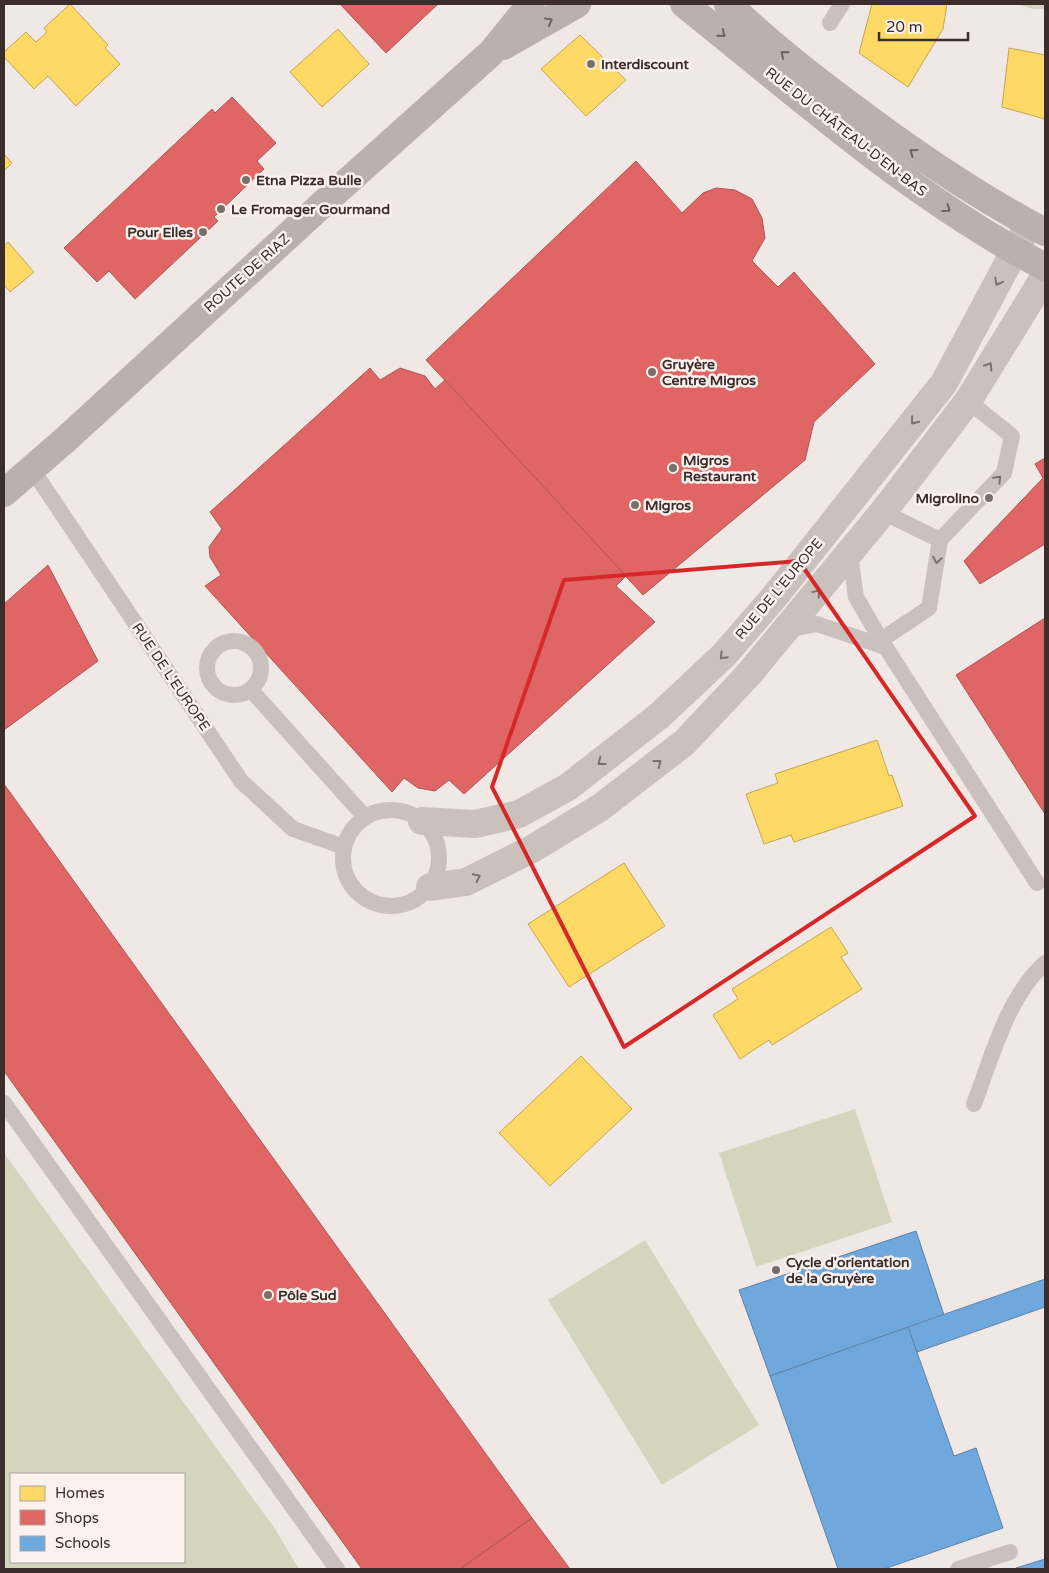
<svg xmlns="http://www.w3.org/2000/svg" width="1049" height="1573" font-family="'Varela Round',sans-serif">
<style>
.green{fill:#d5d5be;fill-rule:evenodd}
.homes{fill:#ffd966;stroke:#c4a554}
.shops{fill:#e06666;stroke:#ae5554}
.schools{fill:#6fa8dc;stroke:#5f83a7}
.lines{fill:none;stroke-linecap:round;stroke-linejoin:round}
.lane{stroke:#cac1bd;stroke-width:16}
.street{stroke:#cac1bd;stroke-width:28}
.secondary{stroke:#bab1ae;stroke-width:28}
.oneway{stroke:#6e625f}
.oneway2{stroke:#7b706c}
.marked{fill:none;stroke:#d62828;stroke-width:4;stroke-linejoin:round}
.poi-dot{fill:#7a6e6b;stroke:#fbf2ed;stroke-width:2}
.labels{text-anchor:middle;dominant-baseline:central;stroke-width:5;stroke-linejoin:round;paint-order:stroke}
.poi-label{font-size:14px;font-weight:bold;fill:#3b2d2a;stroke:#fbf2ed;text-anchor:start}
.street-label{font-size:14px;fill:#3b2d2a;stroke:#fbf2ed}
</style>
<rect width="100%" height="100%" fill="#f0e8e5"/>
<g class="green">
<path d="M1017 4H1045V9H1033Z"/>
<path d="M855 1109 892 1222 756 1267 719 1153Z"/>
<path d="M4 1153 275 1529 299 1569H4ZM11 1474H184V1562H11Z"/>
<path d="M645 1240 759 1425 662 1485 548 1300Z"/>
</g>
<g class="homes">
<path d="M70 4 108 45 105 48 120 64 76 106 48 76 34 89 4 57V52L26 32 36 42 47 32 44 28Z"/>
<path d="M872 4H947L943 29 908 87 859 53Z"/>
<path d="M338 29 369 64 322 107 290 72Z"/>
<path d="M580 35 626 80 586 116 541 69Z"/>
<path d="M1009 48 1045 55V119L1002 107Z"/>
<path d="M4 154 12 163 4 171Z"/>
<path d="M8 242 34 272 10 292 4 285V246Z"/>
<path d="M877 740 889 776 892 775 903 806 794 842 791 835 764 844 746 794 778 783 775 774Z"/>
<path d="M624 863 665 926 569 987 528 924Z"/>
<path d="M831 927 848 953 841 957 862 989 772 1045 769 1040 740 1059 713 1015 738 999 732 989Z"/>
<path d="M581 1056 632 1109 550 1186 499 1133Z"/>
</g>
<g class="shops">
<path d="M340 4H438L386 53Z"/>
<path d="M232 97 276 143 257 161 264 169 214 217 218 221 135 299 109 271 97 282 64 248 212 109 215 113Z"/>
<path d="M636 161 682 213 703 193 716 188 735 190 752 199 762 218 765 238 752 261 778 287 794 272 875 364 814 422 805 460 643 595 426 360Z"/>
<path d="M370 368 380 380 400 368 425 376 435 389 445 380 626 576 616 586 655 622 464 794 449 780 435 791 418 788 404 778 392 792 205 586 221 575 210 557 209 547 222 529 210 512Z"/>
<path d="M1045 458V544L980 584 964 561 1043 478 1035 464Z"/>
<path d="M48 565 98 661 4 730V604Z"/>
<path d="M1045 618V814L956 675Z"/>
<path d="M4 784 532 1518 460 1569H362L4 1071Z"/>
<path d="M532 1518 570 1569H460Z"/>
</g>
<g class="schools">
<path d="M916 1231 944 1315 770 1376 739 1290Z"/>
<path d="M1045 1279V1307L917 1352 908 1327Z"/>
<path d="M908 1327 954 1456 976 1448 1003 1528 884 1569H838L770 1376Z"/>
<path d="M1045 1559V1569H1015L1016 1568Z"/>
</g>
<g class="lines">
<g class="lane">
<path d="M830 23 842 4"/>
<path d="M32 469 241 781 293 829 344 847"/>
<path d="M940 540 1004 473 1012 436 968 401"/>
<path d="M850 554 856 597 881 640 1037 883"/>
<path d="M786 630 817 624 885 647"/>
<path d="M881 640 929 608 940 540 883 512"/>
<circle cx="234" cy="668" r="27"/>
<path d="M251 690 365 817"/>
<circle cx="391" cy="858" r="48"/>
<path d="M4 1103 337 1569"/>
<path d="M974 1104C992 1057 1007 997 1045 963"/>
<path d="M958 1569 1010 1552"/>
</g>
<g class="street">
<path d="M422 821 475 824 519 814 568 787 659 716 724 655 775 596 944 383 1029 224"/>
<path d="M430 887 466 882 532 849 601 807 685 742 748 675 883 512 968 401 1045 276"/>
</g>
<g class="secondary">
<path d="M684 4C801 97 912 198 1045 267"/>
<path d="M728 4C771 46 818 82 866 117 924 160 982 199 1045 232"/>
<path d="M503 46 577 4"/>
<path d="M4 493 65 440 338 190 491 53 531 4"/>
</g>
</g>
<defs><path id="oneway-chevron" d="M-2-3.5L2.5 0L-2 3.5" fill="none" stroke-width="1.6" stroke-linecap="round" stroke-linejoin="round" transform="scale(1.25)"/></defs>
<g class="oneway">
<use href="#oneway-chevron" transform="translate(549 21) rotate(-29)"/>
<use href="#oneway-chevron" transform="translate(722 34) rotate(39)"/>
<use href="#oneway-chevron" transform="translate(784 54) rotate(-140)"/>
<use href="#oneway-chevron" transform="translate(913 152) rotate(-144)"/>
<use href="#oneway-chevron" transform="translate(947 209) rotate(36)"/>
</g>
<g class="oneway2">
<use href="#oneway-chevron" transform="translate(998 282) rotate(118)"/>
<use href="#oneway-chevron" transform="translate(989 366) rotate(-58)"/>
<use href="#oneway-chevron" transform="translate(914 421) rotate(128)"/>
<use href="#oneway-chevron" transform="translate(998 479) rotate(-46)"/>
<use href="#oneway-chevron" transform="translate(937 560) rotate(99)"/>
<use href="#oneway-chevron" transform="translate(817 593) rotate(-50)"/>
<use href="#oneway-chevron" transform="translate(723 656) rotate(134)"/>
<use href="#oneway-chevron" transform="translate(601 762) rotate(142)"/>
<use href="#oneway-chevron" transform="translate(658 763) rotate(-38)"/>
<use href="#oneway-chevron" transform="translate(477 877) rotate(-26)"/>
</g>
<path class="marked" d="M799 561 975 816 624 1047 492 787 564 580Z"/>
<g class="poi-dot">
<circle cx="591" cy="64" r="5"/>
<circle cx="246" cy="180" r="5"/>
<circle cx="221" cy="209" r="5"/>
<circle cx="203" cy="232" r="5"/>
<circle cx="652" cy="372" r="5"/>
<circle cx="673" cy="468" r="5"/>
<circle cx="989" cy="498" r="5"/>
<circle cx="635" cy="505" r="5"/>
<circle cx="776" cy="1270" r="5"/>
<circle cx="268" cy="1295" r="5"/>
</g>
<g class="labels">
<g class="poi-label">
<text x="601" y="64">Interdiscount</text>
<text x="256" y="180">Etna Pizza Bulle</text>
<text x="231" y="209">Le Fromager Gourmand</text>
<text x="193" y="232" text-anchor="end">Pour Elles</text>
<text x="662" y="364">Gruyère<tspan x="662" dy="16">Centre Migros</tspan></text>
<text x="683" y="460">Migros<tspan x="683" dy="16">Restaurant</tspan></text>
<text x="979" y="498" text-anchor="end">Migrolino</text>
<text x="645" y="505">Migros</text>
<text x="786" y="1262">Cycle d'orientation<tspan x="786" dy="16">de la Gruyère</tspan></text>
<text x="278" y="1295">Pôle Sud</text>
</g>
<g class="street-label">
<text transform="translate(846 132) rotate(38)">RUE DU CHÂTEAU-D'EN-BAS</text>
<text transform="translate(247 273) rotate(-42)">ROUTE DE RIAZ</text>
<text transform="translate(779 589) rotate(-50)">RUE DE L'EUROPE</text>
<text transform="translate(171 677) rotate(56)">RUE DE L'EUROPE</text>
</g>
</g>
<rect width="1049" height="1573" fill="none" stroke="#3b2d2a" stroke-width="10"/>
<rect x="10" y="1473" width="175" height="90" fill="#fbf2ed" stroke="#aea39f"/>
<rect x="20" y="1486" width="25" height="15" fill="#ffd966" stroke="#aea39f"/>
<text x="55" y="1498" font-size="15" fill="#3b2d2a">Homes</text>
<rect x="20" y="1510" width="25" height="15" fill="#e06666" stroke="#aea39f"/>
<text x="55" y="1523" font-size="15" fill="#3b2d2a">Shops</text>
<rect x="20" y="1536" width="25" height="15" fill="#6fa8dc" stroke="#aea39f"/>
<text x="55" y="1548" font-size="15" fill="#3b2d2a">Schools</text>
<path d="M879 32v8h89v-8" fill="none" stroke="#3b2d2a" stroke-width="2.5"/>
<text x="886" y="32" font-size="15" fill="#3b2d2a" stroke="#fbf2ed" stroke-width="4" paint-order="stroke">20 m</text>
</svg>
